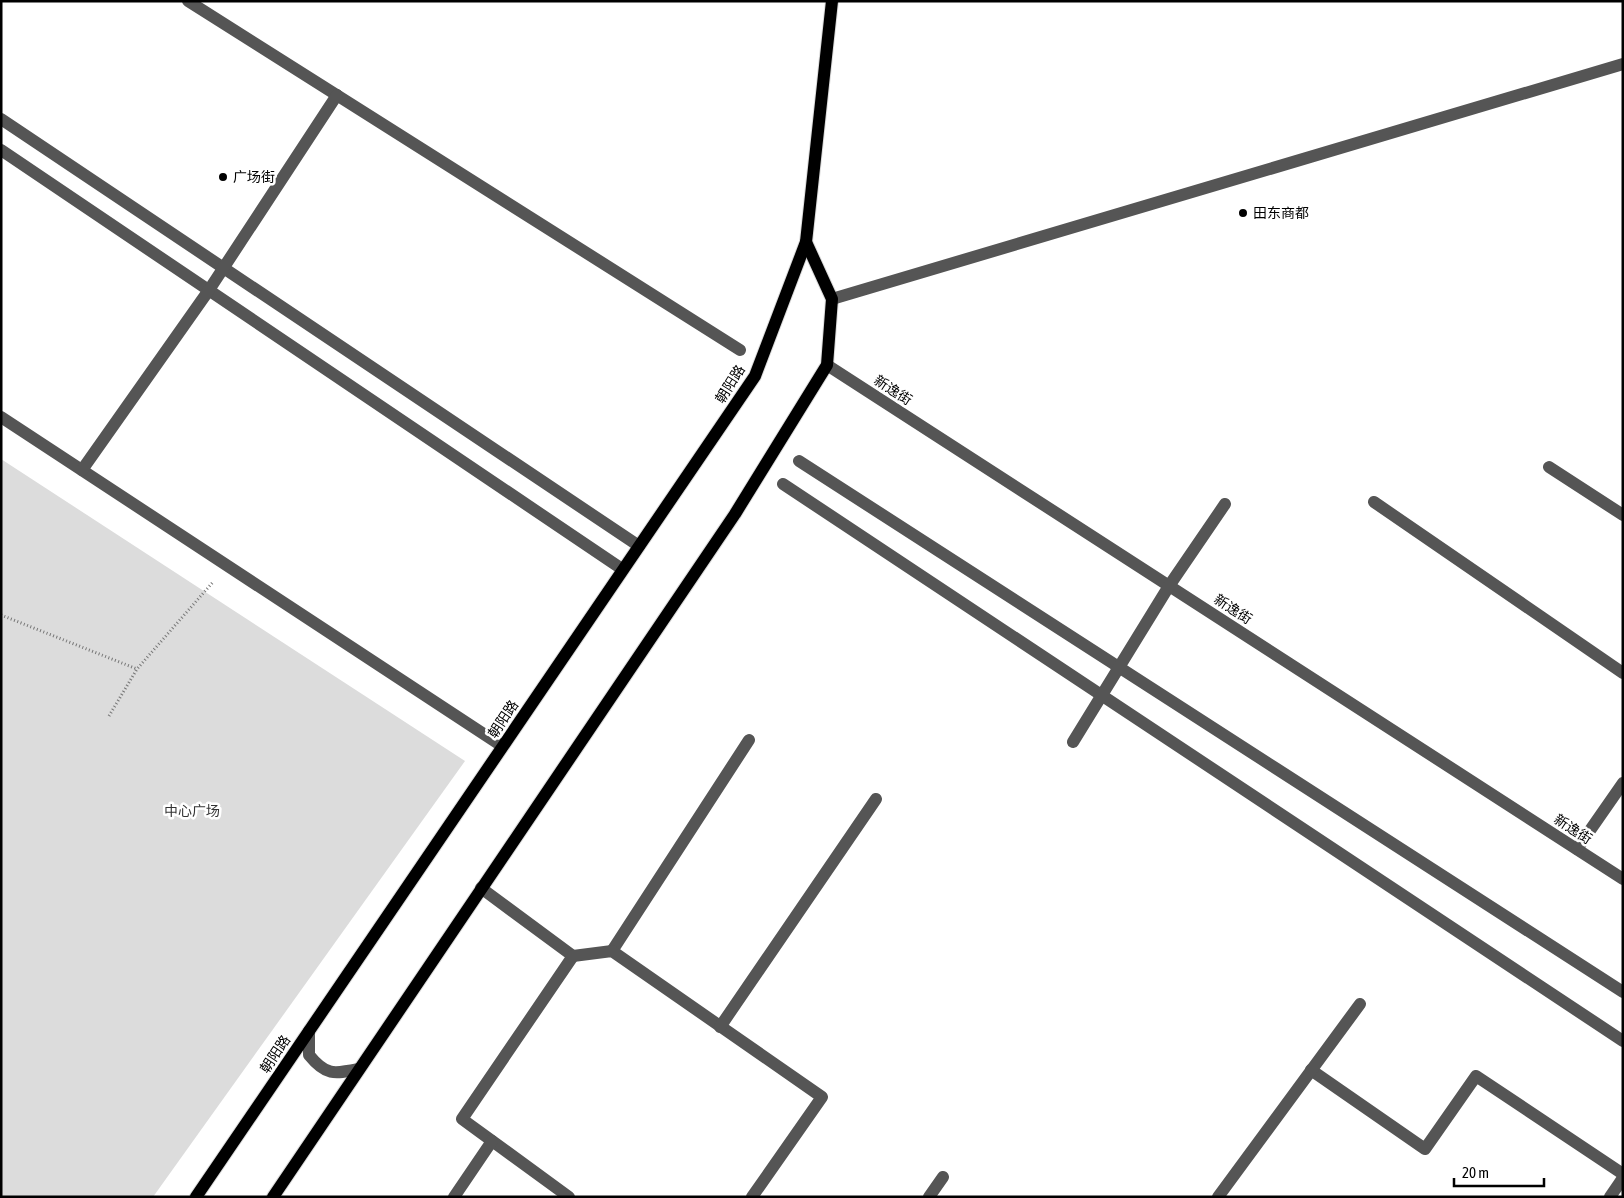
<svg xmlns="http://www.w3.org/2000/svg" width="1624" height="1198" font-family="'Asap Condensed','Noto Sans SC',sans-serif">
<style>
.green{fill:#dcdcdc}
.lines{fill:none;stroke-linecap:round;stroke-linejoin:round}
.major-casing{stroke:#dbdbdb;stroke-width:14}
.path{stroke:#777;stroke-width:3;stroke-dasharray:1 2.5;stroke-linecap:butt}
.minor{stroke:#555;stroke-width:12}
.major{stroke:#000;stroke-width:12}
.poi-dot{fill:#000;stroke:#fff;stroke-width:2}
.labels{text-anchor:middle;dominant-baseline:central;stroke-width:5;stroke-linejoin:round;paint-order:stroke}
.poi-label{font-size:14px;fill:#000;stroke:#fff;text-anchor:start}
.street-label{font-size:14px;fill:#000;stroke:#fff}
.park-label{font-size:14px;fill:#333;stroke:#fff}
</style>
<rect width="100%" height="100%" fill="#fff"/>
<path class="green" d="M1 459 465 761 153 1197H1Z"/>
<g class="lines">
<g class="major-casing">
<g id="major">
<path d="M196 1197 755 376 806 242 832 1"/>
<path d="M273 1197 735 514 827 365 832 299 806 242"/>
</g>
</g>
<g class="path">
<path d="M1 615 137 669"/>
<path d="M109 716 137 669 213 582"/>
</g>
<g class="minor">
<path d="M188 1 740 350"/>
<path d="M1 119 639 546"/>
<path d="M1 150 622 569"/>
<path d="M832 299 1623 64"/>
<path d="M827 365 1623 879"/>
<path d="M1 417 502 746"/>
<path d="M799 461 1623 992"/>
<path d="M1549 467 1623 515"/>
<path d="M82 470 209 290 337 95"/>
<path d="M783 484 1623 1041"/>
<path d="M1374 502 1623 673"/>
<path d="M1073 742 1169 586 1225 504"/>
<path d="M1577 849 1623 783"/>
<path d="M481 888 573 956 462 1119 569 1197"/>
<path d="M612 951 749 740"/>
<path d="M573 956 612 951 822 1097 752 1197"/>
<path d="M720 1027 876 799"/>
<path d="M309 1031V1055C326 1076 334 1074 359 1069"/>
<path d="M1311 1070 1425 1149 1476 1076 1623 1174"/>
<path d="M454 1197 492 1141"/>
<path d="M929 1197 943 1177"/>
<path d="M1218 1197 1360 1004"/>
<path d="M1610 1197 1623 1178"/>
</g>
<use href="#major" class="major"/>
</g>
<g class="poi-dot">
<circle cx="223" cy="177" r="5"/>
<circle cx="1243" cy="213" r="5"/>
</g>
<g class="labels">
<g class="poi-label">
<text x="233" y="177">广场街</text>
<text x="1253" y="213">田东商都</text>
</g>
<g class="street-label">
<text transform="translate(730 384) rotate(-58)">朝阳路</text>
<text transform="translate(893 390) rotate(33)">新逸街</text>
<text transform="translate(1233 609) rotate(33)">新逸街</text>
<text transform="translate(503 719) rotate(-56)">朝阳路</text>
<text transform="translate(1573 829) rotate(33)">新逸街</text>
<text transform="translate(275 1054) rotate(-56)">朝阳路</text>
</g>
<g class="park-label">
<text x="192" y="811">中心广场</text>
</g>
</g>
<rect width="1624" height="1198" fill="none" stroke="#000000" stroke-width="5"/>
<path d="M1454 1178v8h90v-8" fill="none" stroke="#000000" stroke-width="2.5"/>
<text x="1462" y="1178" font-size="15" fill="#000000" stroke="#ffffff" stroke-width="4" paint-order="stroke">20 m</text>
</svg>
